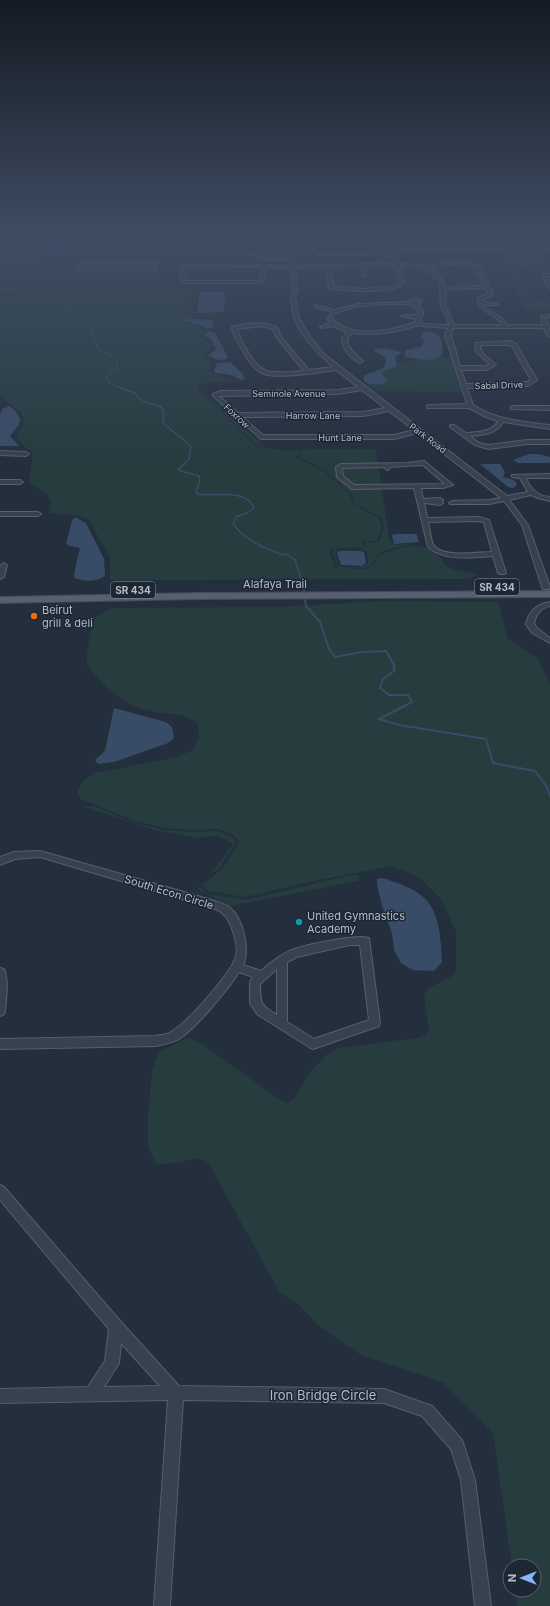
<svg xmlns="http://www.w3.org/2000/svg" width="550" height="1606" font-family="Inter,sans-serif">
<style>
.green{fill:#263c3f;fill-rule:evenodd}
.water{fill:#394c67}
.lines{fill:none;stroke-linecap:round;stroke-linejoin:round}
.stream-far2{stroke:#394c67;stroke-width:1}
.stream-far1{stroke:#394c67;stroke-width:1.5}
.stream{stroke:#394c67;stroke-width:2}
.minor-casing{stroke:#565f6c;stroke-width:2}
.major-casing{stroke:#414a57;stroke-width:2}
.minor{fill:#38414e;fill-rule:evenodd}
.major{fill:#56606e;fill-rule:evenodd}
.food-dot{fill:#e8710a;stroke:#1d2633;stroke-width:1.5}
.culture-dot{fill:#0f9aa8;stroke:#1d2633;stroke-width:1.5}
.labels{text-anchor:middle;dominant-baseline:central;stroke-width:3;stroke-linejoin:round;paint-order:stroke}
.far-street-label{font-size:9px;fill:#b4bcc9;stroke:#1d2633}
.shield{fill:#1d2633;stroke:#878f9c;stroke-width:1}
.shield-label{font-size:10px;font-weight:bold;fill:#b4bcc9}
.street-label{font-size:11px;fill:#b4bcc9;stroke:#1d2633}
.poi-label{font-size:11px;fill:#b4bcc9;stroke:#1d2633;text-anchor:start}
.near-street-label{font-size:13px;fill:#b4bcc9;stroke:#1d2633}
</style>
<rect width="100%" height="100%" fill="#242f3e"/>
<g class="green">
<path d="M0 238H37L41 257 45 259 72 260 67 273 69 275V272L155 274 160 278 163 285 174 288H197L191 319H179C194 313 192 304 193 289H192C190 303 193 312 178 319V321C188 323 198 322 204 332L200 334V337C207 340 211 342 211 350L203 354 211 360 209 370 213 374 230 378 232 380 230 382C219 382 209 381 199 385L198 389 256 447 301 452 296 458 310 464 325 472 349 494 354 504 379 518 382 528 377 541H363V547L332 549 330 552 335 569H365L374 565 377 557C394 548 419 541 436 553 441 557 443 563 448 567 456 571 467 572 476 574L477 576 466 579 110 580V557L88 519C79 514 60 515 49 513L52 501 46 494 29 483 33 454 19 441 16 434 24 425 23 415C15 407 5 403 0 393Z"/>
<path d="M500 256H546L550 262V272H535L533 269H516L531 303H534L533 299H546L547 303H550V309H526Z"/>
<path d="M439 357H452L462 392 376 391 366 383 374 384 383 376 381 372 396 365 420 359Z"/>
<path d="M200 389V388L266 448 260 447 255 444Z"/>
<path d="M376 449 389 539 395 545 405 544 411 546C396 546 377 550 372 565L364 568 339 569 338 568 333 552 334 550 364 548 365 542H379L384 528 382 518 356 504 351 494 327 472 312 463 298 458 302 452 287 450ZM338 550 361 549 367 552 368 563C361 569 348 568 339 566L335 553Z"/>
<path d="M384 601 498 602 508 639 537 658 550 684V1606H517L515 1590H534V1566H512L493 1433 443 1382 361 1355 318 1325 299 1305 280 1293 209 1164 204 1160 198 1158 177 1163 156 1164 148 1147V1116L152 1070 159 1052 189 1037 202 1044 280 1100 287 1103 293 1100 309 1074 327 1054 339 1048 416 1038 425 1035 429 1030 424 997 427 989 452 976 456 971V932L441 899 420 878 392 866 318 880 245 897 209 891 202 885 222 869 239 843 235 836 220 829 194 830 165 828 133 820 81 799 78 795V790L84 780 96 773 173 758 194 750 199 736 197 723C187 714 169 714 156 712 131 707 116 698 99 679 94 674 89 669 87 662 86 653 90 640 91 631 92 617 103 611 115 608L276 607Z"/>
<path d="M83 806H94L131 822 163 830 193 832 219 831 232 837 236 843 219 868 209 876 234 844 217 835 196 838 154 830Z"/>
<path d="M359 874V881L229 906 198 889 200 887 208 894 246 900 320 882Z"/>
</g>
<g class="water">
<path d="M44 238H70L69 255 53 256 49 252Z"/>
<path d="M527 243H550V245L546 246 549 248 550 252 540 255 532 254Z"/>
<path d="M83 260 159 261 157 272 153 273H75L77 261Z"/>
<path d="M200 292H225L224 312 197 313Z"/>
<path d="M182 319 212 320 214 327 207 329 201 325 179 320Z"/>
<path d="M210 331 215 333 228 357 227 359 217 360 208 355 217 349 213 345V341L204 335Z"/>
<path d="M429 331C442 333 443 344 442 355 432 363 418 359 406 357L404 353 407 350 421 347 424 341 421 337 423 333Z"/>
<path d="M383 348 402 352 395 357 397 364 395 367 381 372 383 376 388 380C383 387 374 384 366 383L363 379 365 375 384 368 386 360 385 357 374 351 376 349Z"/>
<path d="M230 362 242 373 245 379 241 380 231 375 216 373 214 371 217 363Z"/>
<path d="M9 406 15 410 20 419 19 425 10 436 19 446H0V416L2 409Z"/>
<path d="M529 454H538L550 457V463H518L513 460Z"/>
<path d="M480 464H500L505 472 503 477 514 480 517 484 515 487 512 488 508 487Z"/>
<path d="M75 517 86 523 104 559 105 576C95 582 85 582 75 578L74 574 80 548 70 546 66 544 72 521Z"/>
<path d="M396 534H414L417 535 419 542 394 544 392 535Z"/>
<path d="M339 551H361L364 552 366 563 362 566 341 565 337 553Z"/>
<path d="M114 708 166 722 172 727 174 738 168 743 114 762 98 764 95 760 105 751Z"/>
<path d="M383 878C397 883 412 887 423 897 440 911 441 941 442 962L434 971 413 970 401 963 394 950 392 933 383 909 377 885V879Z"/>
</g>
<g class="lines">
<path class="stream-far2" d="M0 288 45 294 72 302 74 304 69 310 90 328 98 349C105 355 116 354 118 365L107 377 109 383 120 388"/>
<path class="stream-far1" d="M118 387 135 393 143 402 160 406 164 411 163 423 191 446 189 459 178 470 199 476 200 480 196 491 198 494C216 497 245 488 254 508L247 513 236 517 233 524C246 541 264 548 283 555L286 554 295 560 303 584"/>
<path class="stream" d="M303 583 306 606 320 622 329 649 335 657 362 652 386 651 394 665V671L383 679 380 688 389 695H408L412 702 379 719 399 725 486 739 493 763 535 771 547 787 550 796"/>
<g class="minor-casing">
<g id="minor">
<path d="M100 238H104L103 242H242L244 243 242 244H102L99 250 102 252H242L254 253 266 258H289L288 238H292L294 266 395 263 391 257 382 252 367 255H318L312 249 314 248 319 253H367L396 247H503L501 249H396L387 251 394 255 399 263 426 266 440 263 459 262 479 265 492 291V295L482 300 483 302 498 304 496 305H483C490 314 502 314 507 325H542L541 316 550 315V317L546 318 550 331V337L548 336 543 328H453L451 335 460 366H485L490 364 476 352 475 343 510 341 516 344 537 380 536 381 528 386 467 388 473 405C496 420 523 422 550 425V429L503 422C497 434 482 435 470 436L479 443 488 445 527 440H550V444H527L488 449 475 445 450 427V425H454L466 433C477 432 493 432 498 421L486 417 469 408H427V406L429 405 467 404 445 335 448 328 422 326 418 325C398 332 374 336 352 333 340 344 355 353 363 361L360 363C351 359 342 349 342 339L347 332 333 326 322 328 320 327 330 323 327 319 332 312 315 307V305L335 310 358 304 407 302 415 298 422 300 417 305 421 307 423 313 420 320 423 324 449 325C448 318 443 313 441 305 440 299 441 293 440 287 436 267 417 265 400 265L404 283C392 295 346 291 329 288L326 267 295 268 298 291 295 296 299 319 313 341 324 354 507 496 528 492 520 478 512 477V475L550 474V478H526C530 489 538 496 550 497V501L538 498 531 495 509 500 528 525 550 587 549 589H543L542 587 522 525 504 501 489 504H450L449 503 452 501 489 500 501 498 417 433 394 439H261L213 396V394L221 391 338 390 358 387 336 370C319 372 276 380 262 373 253 369 246 357 242 349 238 343 232 334 232 327 246 323 263 321 277 327L281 337 309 370 333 367C320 356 299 334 294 318 292 311 292 303 291 296L294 291 290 268 266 267 265 280 259 283H185L181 280 180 268 183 265 290 266 289 260H265L251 255 242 254H101L95 251ZM452 264 475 267 485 286 445 287C442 278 439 272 431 268ZM362 266V276L364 277 366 276V266H396L400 283 396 286 363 289 333 286 331 267ZM185 267H262L261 279 258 281H186ZM486 288 488 293 478 298V303C485 314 498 315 502 325H454L446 307 445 289ZM407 304 417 309 418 315H403L401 316 416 319V322C391 331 353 339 332 319L333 315C354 303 384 304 407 304ZM262 326 273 329 277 338 304 371C293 371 278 374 267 371 254 367 241 341 237 329ZM480 345H509L512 346 531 380 527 382 466 384 461 370H486L496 365C490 357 480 356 480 345ZM362 390 385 408 363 412 238 413 219 396 338 394ZM389 411 414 430 394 435H263L242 417 363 416Z"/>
<path d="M544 274H550V276H547L550 282V288L548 287 542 275Z"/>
<path d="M513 406H550V410L511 409V407Z"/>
<path d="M0 451 26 452 29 454 26 456 0 455Z"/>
<path d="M424 461 453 485 443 488H421L423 499 440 498 443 500 442 501 443 503 440 505 424 503 427 518 479 517 489 520 506 573 504 574H500L498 573 493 556C472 557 446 562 428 547L414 488 352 489 337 477 336 467 341 464 408 463ZM423 465 445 484 354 485 343 476 342 468 384 467 387 470 389 469 390 467ZM479 521 484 522 492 552C478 552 444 558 434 546 430 541 430 528 428 522Z"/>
<path d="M0 480H20L23 482 20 484H0Z"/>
<path d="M0 512H38L41 514 38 516H0Z"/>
<path d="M4 563 7 565 4 577 0 579V567L2 564Z"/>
<path d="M550 602V606C540 608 536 614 534 624L538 629 550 638V643L532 633 526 624C529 611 537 604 550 602Z"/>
<path d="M40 851 212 900C217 902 225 904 229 907 243 917 250 950 243 965L261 971C270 963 280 955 292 950 304 945 356 934 369 938L380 1023 379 1026 313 1049 309 1047 257 1014 250 1003V982L253 977 239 972C229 988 193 1032 177 1040 170 1043 163 1044 156 1046L0 1049V1039L156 1036C161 1035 167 1035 171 1032 186 1024 232 973 236 956 239 946 231 920 223 914 220 910 214 909 209 907L40 857 15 859 0 865V857L14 852ZM349 945H360L369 1020 314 1039 287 1022V962L297 957ZM277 969V1015C260 1005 260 1003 260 984Z"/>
<path d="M0 968 4 969C9 980 6 999 5 1011L4 1014 0 1016Z"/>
<path d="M0 1185 4 1187 121 1322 179 1386 384 1389 432 1406 462 1440 475 1480 491 1606H475L461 1480 451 1449 422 1416 384 1403 183 1400 170 1606H154L168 1400 0 1403V1389L88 1387 105 1361 109 1329 0 1200ZM121 1343 160 1386 104 1387 119 1363Z"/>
</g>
</g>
<g class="major-casing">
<path id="major" d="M550 591V597L198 599 0 603V597L198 593Z"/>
</g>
<use href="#minor" class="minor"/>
<use href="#major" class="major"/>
</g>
<linearGradient id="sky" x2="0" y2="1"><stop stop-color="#141a22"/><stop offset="0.51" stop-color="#3f4d63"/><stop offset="1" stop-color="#3f4d63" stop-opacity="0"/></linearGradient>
<rect width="550" height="463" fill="url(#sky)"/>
<circle class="food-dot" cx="34" cy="616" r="4"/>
<circle class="culture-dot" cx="299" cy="922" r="4"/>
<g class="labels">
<g class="far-street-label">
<text transform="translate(499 385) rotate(-2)">Sabal Drive</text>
<text x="289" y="393">Seminole Avenue</text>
<text x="313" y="415">Harrow Lane</text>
<text transform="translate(237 416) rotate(43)">Foxrow</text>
<text x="340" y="437">Hunt Lane</text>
<text transform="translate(428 438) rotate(37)">Park Road</text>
</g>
<g class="shield">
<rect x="475" y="579" width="44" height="16" rx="3"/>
<rect x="111" y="582" width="44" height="16" rx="3"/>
</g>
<g class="shield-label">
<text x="497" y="587">SR 434</text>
<text x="133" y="590">SR 434</text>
</g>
<g class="street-label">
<text x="275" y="584">Alafaya Trail</text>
<text transform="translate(169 892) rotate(17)">South Econ Circle</text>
</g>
<g class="poi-label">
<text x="42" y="610">Beirut<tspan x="42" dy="13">grill &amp; deli</tspan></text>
<text x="307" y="916">United Gymnastics<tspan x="307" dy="13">Academy</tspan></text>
</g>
<g class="near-street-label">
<text x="323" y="1395">Iron Bridge Circle</text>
</g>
</g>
<g transform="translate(522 1578) rotate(270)"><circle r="19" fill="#1d2633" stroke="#59626f"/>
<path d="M0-3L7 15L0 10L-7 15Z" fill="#8ab4f8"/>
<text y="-6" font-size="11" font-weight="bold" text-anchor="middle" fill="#b4bcc9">N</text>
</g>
</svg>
